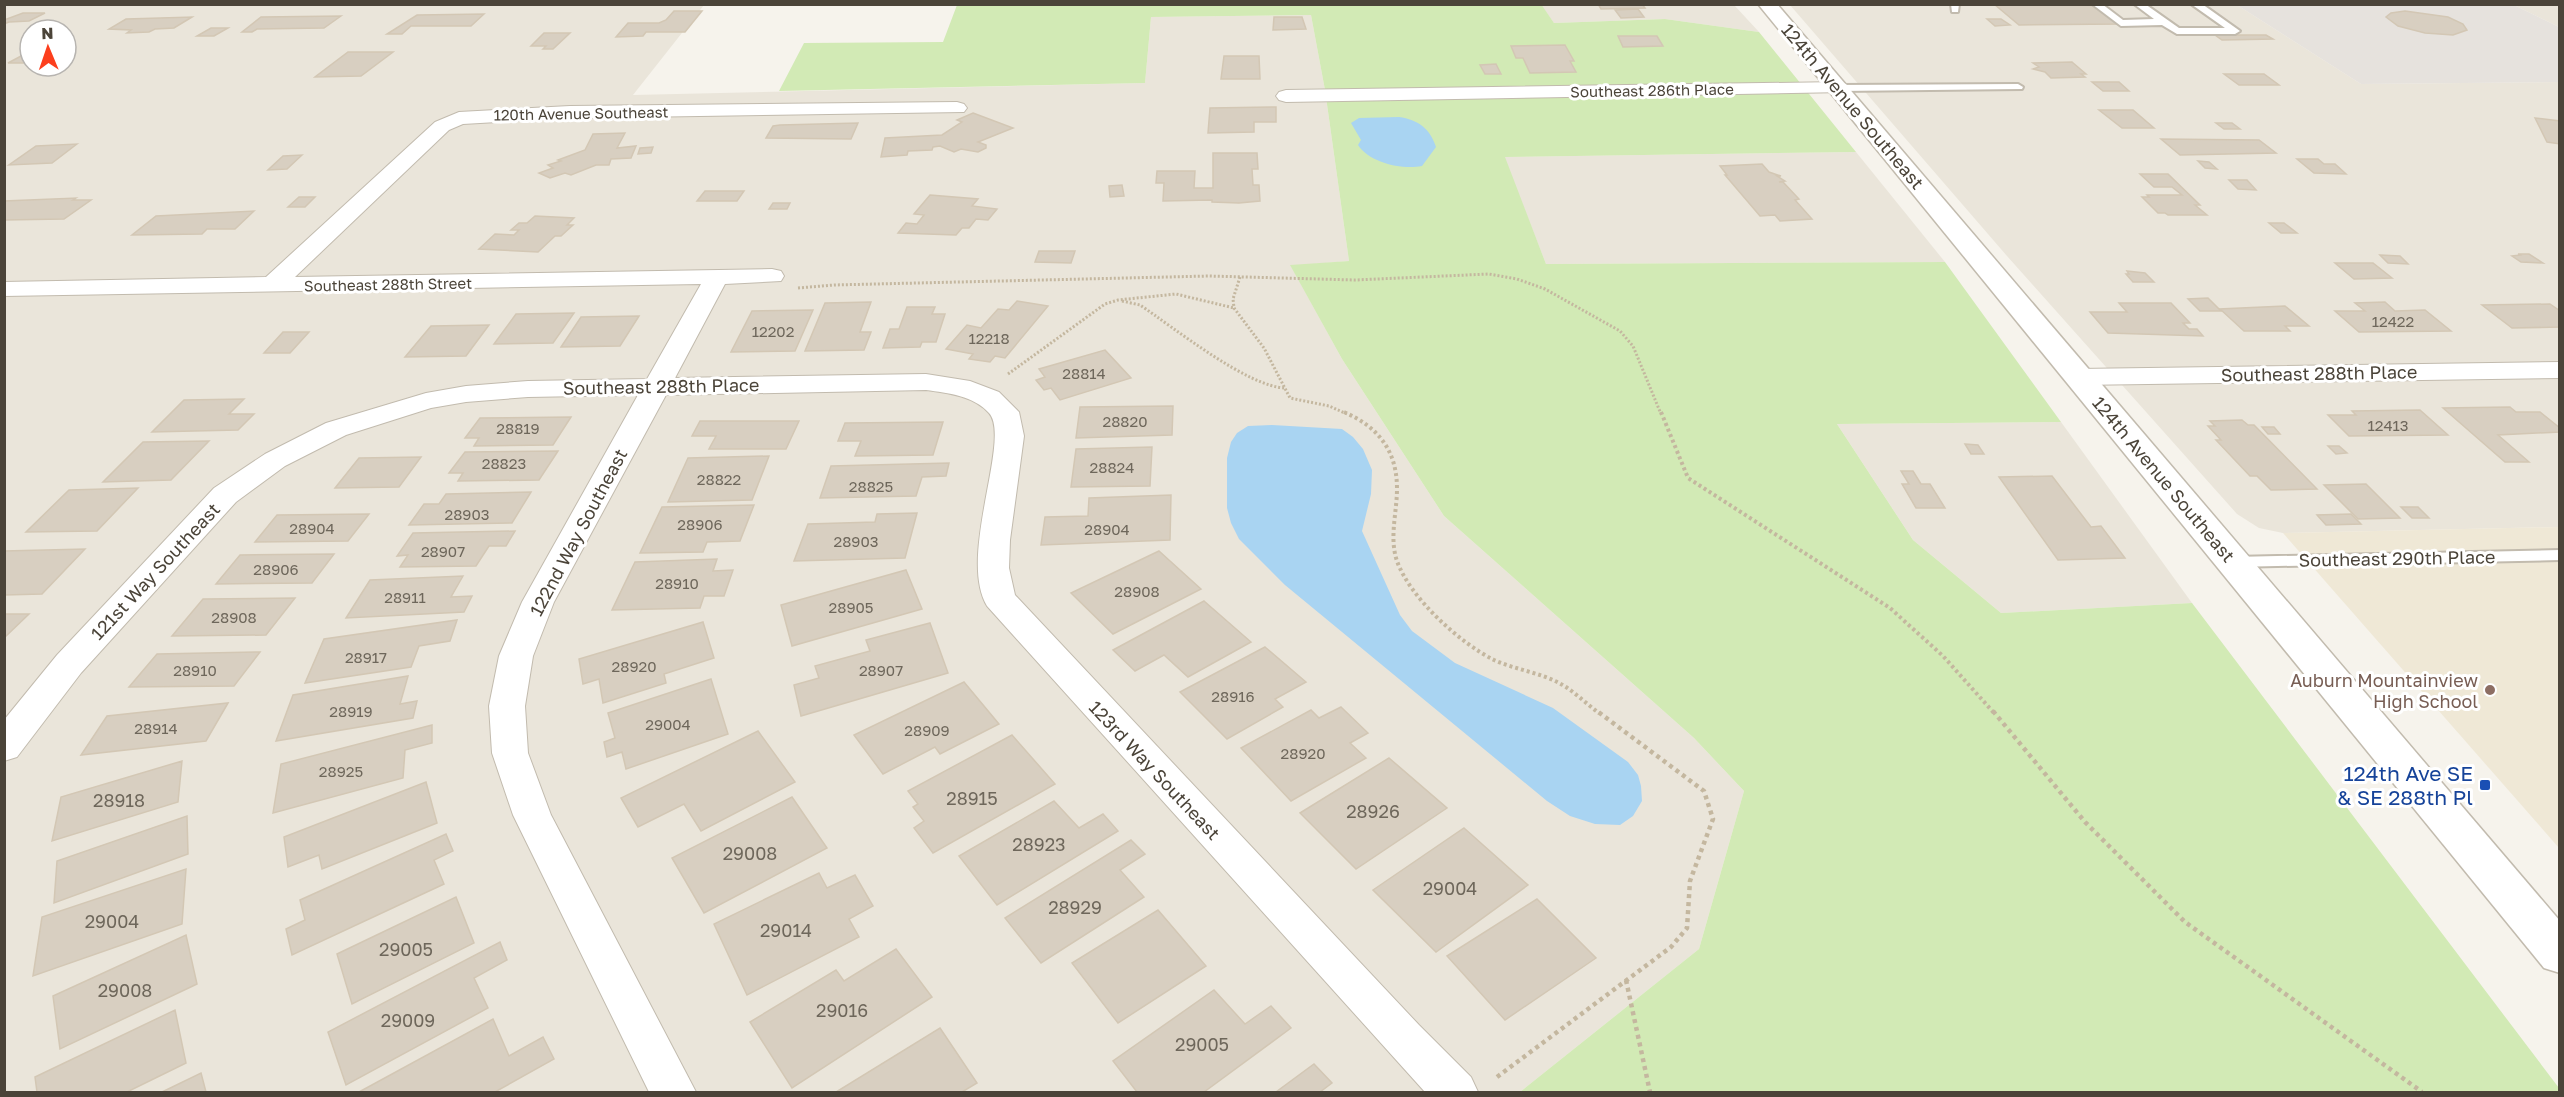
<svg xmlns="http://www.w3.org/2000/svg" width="2564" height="1097" font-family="'Golos Text',sans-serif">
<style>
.residential{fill:#eae5da;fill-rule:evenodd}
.industrial{fill:#e6e2dd}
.education{fill:#efe8d6}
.green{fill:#d2eab5}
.water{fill:#a9d4f2}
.building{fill:#d8cfc1;stroke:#d3c7b4;stroke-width:1.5}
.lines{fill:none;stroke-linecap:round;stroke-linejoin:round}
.service-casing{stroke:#c2bbae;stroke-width:4}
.minor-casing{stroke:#c2bbae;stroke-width:2}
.tertiary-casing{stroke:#c2bbae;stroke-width:3}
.path-far2{stroke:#c4b79f;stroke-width:3;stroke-dasharray:2 2;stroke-linecap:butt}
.path-far1{stroke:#c4b79f;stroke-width:4;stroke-dasharray:3 3;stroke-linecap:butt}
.path{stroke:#c4b79f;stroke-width:4.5;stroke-dasharray:4 4;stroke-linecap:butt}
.service{fill:#fff;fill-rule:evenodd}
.minor{fill:#fff;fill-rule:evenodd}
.tertiary{fill:#fff;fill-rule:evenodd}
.education-dot{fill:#8d6e63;stroke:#fff;stroke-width:2}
.transit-dot{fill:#1a4fb4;stroke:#fff;stroke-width:2}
.labels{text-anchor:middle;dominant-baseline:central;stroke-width:6;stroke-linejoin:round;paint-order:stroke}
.far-street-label{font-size:15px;fill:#4b4439;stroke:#fff}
.number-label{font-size:15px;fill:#6e675b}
.street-label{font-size:18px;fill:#4b4439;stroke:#fff}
.education-label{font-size:18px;fill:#785e54;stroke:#fff;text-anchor:end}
.near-number-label{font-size:18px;fill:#6e675b}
.near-transit-label{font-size:21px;fill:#164399;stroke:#fff;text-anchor:end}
</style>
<rect width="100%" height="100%" fill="#f6f3ec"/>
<g class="residential">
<path d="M5 5H704L633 95 1145 83 1151 17 1311 15 1325 90 1349 261 1291 266 1342 359 1444 516 1694 738 1744 791 1699 949 1520 1092H5ZM30 30H66V66H30Z"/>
<path d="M1541 5H1734L1759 32 1665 19 1554 23Z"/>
<path d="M1790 5H2237L2361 84 2559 82V527L2283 533 2259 528 2237 514 2007 256Z"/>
<path d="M2514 5H2559V27Z"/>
<path d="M1856 152 1945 262 1546 264 1504 157Z"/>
<path d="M2061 422 2192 603 2001 613 1913 540 1837 424Z"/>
</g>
<path class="industrial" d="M2237 5H2514L2559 27V82L2361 84Z"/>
<path class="education" d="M2559 527V848L2283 533Z"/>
<path class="green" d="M1541 4 1554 23 1665 19 1759 32 1856 152 1505 157 1546 264 1945 262 2061 422 1837 424 1913 540 2001 613 2192 603 2559 1088V1092H1520L1699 949 1744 791 1694 738 1444 516 1342 359 1290 265 1349 261 1325 90 1311 15 1151 17 1145 83 779 91 804 43 943 42 957 5Z"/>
<g class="water">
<path d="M1399 117C1418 120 1430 128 1436 147L1422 166C1402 170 1370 163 1358 145L1361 140 1351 123 1359 118Z"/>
<path d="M1272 425 1342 429 1353 437 1363 449 1372 470 1371 494 1362 531 1400 615 1412 631 1455 663 1553 708 1628 762 1638 775 1641 786 1642 801 1633 816 1620 825 1595 824 1570 816 1547 801 1285 585 1239 539 1231 523 1227 508V458L1231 442 1237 433 1248 426Z"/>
</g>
<g class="building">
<path d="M1598 4H1642L1645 8 1601 9Z"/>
<path d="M1994 4H2092L2119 24 2019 25Z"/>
<path d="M1638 9 1644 17 1621 18 1615 10Z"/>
<path d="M674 11H702L685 32H646L643 36 616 37 628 23H659L666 20Z"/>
<path d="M2405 11 2448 17 2463 24 2467 30 2453 35 2425 33 2398 26 2386 17 2391 13Z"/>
<path d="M23 13H45L29 21 9 22 4 24V20Z"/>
<path d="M484 14 471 26H411L402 34H387L417 15Z"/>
<path d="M341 16 324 28 257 29 252 32H242L261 17Z"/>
<path d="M192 17 174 28 155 29 149 32 127 33 131 30 109 29 126 19Z"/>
<path d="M1274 17H1302L1306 29 1273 30Z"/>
<path d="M1987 19H2001L2010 25 1995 26Z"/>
<path d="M211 28H228L214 36H197Z"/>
<path d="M544 33H570L553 49H543L546 46H531Z"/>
<path d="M2215 35H2266L2273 39 2222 40Z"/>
<path d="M1618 36H1657L1663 46 1623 47Z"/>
<path d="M1565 45 1574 61H1570L1576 72 1530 73 1523 58H1516L1511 46Z"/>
<path d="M348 52H393L361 76 315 77Z"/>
<path d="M21 56H30V63H8Z"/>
<path d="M1224 56H1259L1260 79H1221Z"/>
<path d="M2072 62 2086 74H2081L2085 77 2051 78 2045 72 2033 69 2039 67 2033 63Z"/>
<path d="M1496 64 1501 74H1485L1480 65Z"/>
<path d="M2224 74H2264L2279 85H2239Z"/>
<path d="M2092 82H2119L2129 91H2103Z"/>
<path d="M1276 107V122H1254V132L1208 133 1210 108Z"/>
<path d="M2099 110H2133L2154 128H2122Z"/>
<path d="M973 113 1013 128 978 142 986 145V148L978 152 961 149 954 152 940 146 933 147 932 150 908 151 907 155 881 157 885 138 942 135 962 122 957 120Z"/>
<path d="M2535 118 2560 121V144L2547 142Z"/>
<path d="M858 123 851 139 766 138 773 126 780 125Z"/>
<path d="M2216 123H2232L2240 129H2224Z"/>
<path d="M625 133 617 148 636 146 631 158 611 159 609 165H596L571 175 565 173 550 178 539 173 553 168 548 165 561 161 558 160 585 150 593 134Z"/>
<path d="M2161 139 2259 140 2276 153 2180 155Z"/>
<path d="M77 144 52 163 9 165 36 146Z"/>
<path d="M653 147 651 153 638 154 640 148Z"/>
<path d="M1213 153H1257L1258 169H1252L1253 185H1259L1260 201 1239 203 1212 202V200L1163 201 1164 183H1156L1157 171H1195L1194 188H1213Z"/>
<path d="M302 155 287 169 268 170 283 156Z"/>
<path d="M2297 159H2318L2324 164H2335L2346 174 2314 173Z"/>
<path d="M2198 161 2209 162 2217 169 2205 168Z"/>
<path d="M1762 164 1769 172 1781 176H1777L1785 181 1779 182H1783L1799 199 1795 200 1812 219 1780 221 1775 215 1760 216 1725 175H1727L1720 166Z"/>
<path d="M2140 174H2168L2200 205H2195L2207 215H2168L2165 213H2158L2142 197H2149L2147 195H2182L2172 187H2154Z"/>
<path d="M2229 180H2247L2256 190 2238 189Z"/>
<path d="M1122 185 1124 196 1110 197 1109 186Z"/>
<path d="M705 191H744L737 201H697Z"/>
<path d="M930 195 978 199 972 206 997 209 988 220 976 219 969 228H962L956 235 898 233 906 223 917 224 924 215 914 214Z"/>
<path d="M299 197H315L305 207H288Z"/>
<path d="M76 198 73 200H91L64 219 4 220V201Z"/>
<path d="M773 203H790L787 209H769Z"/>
<path d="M254 211 235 229H207L202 234 132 235 156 216Z"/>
<path d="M535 216 574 218 567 225H573L561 236H555L538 252 479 249 495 234 514 235 519 230H511L519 223H527Z"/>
<path d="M2269 223H2284L2297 233H2281Z"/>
<path d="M1039 251H1075L1071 263 1035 262Z"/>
<path d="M2518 254H2529L2543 263 2521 262 2512 256 2520 255Z"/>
<path d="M2380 255 2400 256 2408 264 2388 263Z"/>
<path d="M2335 263H2373L2392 278 2354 279Z"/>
<path d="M2127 271 2145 273 2154 282H2133L2126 274H2129Z"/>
<path d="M2208 298 2221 311H2200L2188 299Z"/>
<path d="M1017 301 1048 306 1005 358 995 356 990 362 969 359 973 354 946 349 967 325 981 328 998 309 1009 310Z"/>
<path d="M871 302 860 332H871L864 350 805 351 825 303Z"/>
<path d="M2385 302 2395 311 2425 310 2451 331 2359 332 2335 311H2365L2355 303Z"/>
<path d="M2119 303H2171L2190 323H2183L2189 329H2197L2203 336 2108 333 2090 312H2127Z"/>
<path d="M2550 304 2560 311V327L2512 328 2482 305Z"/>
<path d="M2285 306 2309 326H2285L2290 331H2244L2220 309Z"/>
<path d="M907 307H935L932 314H945L936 342H922L920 347 883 348 890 329H899Z"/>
<path d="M813 310 795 351 731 352 752 311Z"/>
<path d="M574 313 553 343 494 344 516 314Z"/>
<path d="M639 316 620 346 561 347 581 317Z"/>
<path d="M489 325 466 356 405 357 431 326Z"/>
<path d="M283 332H309L290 353H264Z"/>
<path d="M1105 350 1131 378 1060 400 1051 388 1044 390 1036 380 1045 377 1039 369Z"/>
<path d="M244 399 229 414H254L238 430 152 432 184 400Z"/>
<path d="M1173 406 1172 435 1076 438 1080 407Z"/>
<path d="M2510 407 2516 412H2540L2560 428V432L2498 435 2529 462H2505L2443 408Z"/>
<path d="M2420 410 2448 435 2349 436 2328 415H2356L2352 411Z"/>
<path d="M571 417 553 445 474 446 479 438H465L480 418Z"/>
<path d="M2242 420 2248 425H2254L2317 489 2271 490 2257 476H2250L2216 440H2221L2208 426H2215L2210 421Z"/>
<path d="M700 421H799L786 449H709L716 436H692Z"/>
<path d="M943 422 933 455 855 456 861 441H838L845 423Z"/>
<path d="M2262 427H2274L2280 434H2268Z"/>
<path d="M209 441 171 480 103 482 143 442Z"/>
<path d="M1965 444 1978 445 1984 454H1971Z"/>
<path d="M2328 446H2339L2347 453 2336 454Z"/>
<path d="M1152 447 1150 486 1071 487 1076 449Z"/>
<path d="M558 451 539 480 458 481 463 473H449L465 452Z"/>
<path d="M769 456 752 500 668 502 688 458Z"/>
<path d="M421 457 399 487 335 488 359 458Z"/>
<path d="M949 463 946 476 922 477 916 496 820 498 831 466Z"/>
<path d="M1901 471H1913L1921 484H1930L1945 508H1916L1902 484H1909Z"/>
<path d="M2052 476 2091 527 2101 526 2125 558 2058 560 1999 477Z"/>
<path d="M2366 484 2400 518 2358 519 2324 485Z"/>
<path d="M138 488 97 531 26 532 69 490Z"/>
<path d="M531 492 512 523 409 525 424 504H439L446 494Z"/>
<path d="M1171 495 1170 540 1041 545 1045 517 1088 516 1089 498Z"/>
<path d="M754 505 740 541 707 542 703 552 640 553 662 507Z"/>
<path d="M2401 507H2418L2429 518H2412Z"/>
<path d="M917 513 905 558 794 561 808 524 875 522 877 514Z"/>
<path d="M369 514 348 541 255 542 277 515Z"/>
<path d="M2351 514 2361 524 2326 525 2317 515Z"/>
<path d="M515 531 506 546H489L476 566 400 567 408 555 397 556 413 533Z"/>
<path d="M85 549 42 594 4 595V551Z"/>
<path d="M1159 551 1201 589 1113 634 1071 593Z"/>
<path d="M334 554 312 583 216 584 240 555Z"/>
<path d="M717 559 713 571 733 570 724 596H704L700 608 612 610 635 562Z"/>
<path d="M906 570 922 609 792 646 781 605Z"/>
<path d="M463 576 451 597 472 596 464 612 346 618 370 580Z"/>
<path d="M295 598 266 635 172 636 203 599Z"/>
<path d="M1204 601 1251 642 1188 677 1164 655 1135 671 1113 650Z"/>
<path d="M4 614H29L4 638Z"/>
<path d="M457 620 450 641 419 646 411 667 305 683 324 639Z"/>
<path d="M703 622 714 658 664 674 666 683 603 703 599 679 583 684 579 659Z"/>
<path d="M930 623 948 673 801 716 794 685 819 678 815 666 870 651 866 640Z"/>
<path d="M1265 647 1306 682 1275 699 1283 707 1227 739 1180 692Z"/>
<path d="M260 652 234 686 129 687 157 654Z"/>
<path d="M408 676 400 704 417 701 413 718 276 741 293 695Z"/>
<path d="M711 679 728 734 626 769 622 752 607 757 604 742 615 738 608 713Z"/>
<path d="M964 682 999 724 940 754 935 747 883 774 854 735Z"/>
<path d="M228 703 206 741 81 755 107 716Z"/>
<path d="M1341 707 1368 733 1350 743 1366 758 1291 801 1241 748 1311 710 1319 718Z"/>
<path d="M432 725V743L405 750 403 778 273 813 281 764Z"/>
<path d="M758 731 795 782 701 831 684 804 638 827 621 798Z"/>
<path d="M1012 735 1055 784 933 853 914 828 924 821 913 807 918 804 908 791Z"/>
<path d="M1389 758 1447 808 1356 869 1300 813Z"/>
<path d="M182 761 178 802 52 841 61 797Z"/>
<path d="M426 782 437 823 322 869 319 855 288 867 284 837Z"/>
<path d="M792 797 827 848 704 913 672 858Z"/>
<path d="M1054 801 1079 828 1103 814 1118 831 997 905 959 856Z"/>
<path d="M187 816 188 854 54 903 57 861Z"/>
<path d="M1464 828 1528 885 1436 952 1373 890Z"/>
<path d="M446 834 453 851 434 860 444 884 292 955 286 929 305 920 300 900Z"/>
<path d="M1131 840 1145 854 1120 870 1144 897 1041 963 1005 918Z"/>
<path d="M186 869 182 924 33 976 42 917Z"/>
<path d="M819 873 827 888 855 875 873 906 849 919 859 937 747 995 714 924Z"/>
<path d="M456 897 474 943 352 1004 337 954Z"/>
<path d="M1537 899 1596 958 1505 1020 1447 956Z"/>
<path d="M1158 910 1206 966 1118 1023 1072 963Z"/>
<path d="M186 935 197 984 60 1049 53 996Z"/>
<path d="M500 942 507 960 474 978 488 1008 346 1085 328 1032Z"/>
<path d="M896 949 932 997 792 1088 750 1022 836 970 844 981Z"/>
<path d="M1214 990 1245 1024 1271 1006 1291 1028 1204 1092H1137L1113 1061Z"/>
<path d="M175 1010 186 1063 127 1092H37L35 1077Z"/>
<path d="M493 1019 509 1056 543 1037 554 1059 495 1092H359Z"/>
<path d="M940 1028 977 1083 962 1092H836Z"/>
<path d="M1314 1064 1332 1083 1320 1092H1276Z"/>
<path d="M201 1073 206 1092H162Z"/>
</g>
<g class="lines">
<g class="service-casing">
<g id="service">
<path d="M1951 4H1959L1958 12H1952Z"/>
<path d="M2092 4H2102L2123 20 2154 19 2134 4H2145L2179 28H2225L2191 4H2202L2240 31 2235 34H2177L2162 25 2121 26Z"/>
<path d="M2018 84 2023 87 2022 89 1839 91 1834 88 1839 85Z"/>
<path d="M2560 550V560L2234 567 2228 566 2226 562 2228 558 2234 557Z"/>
</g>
</g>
<g class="minor-casing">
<g id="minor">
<path d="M1839 82 1846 84 1849 88 1846 92 1286 102 1279 100 1276 96 1279 92 1286 90Z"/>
<path d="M957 102 964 104 967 108 964 112 570 118 463 124 449 130 295 277 772 269 781 271 784 276 781 281 725 284 675 378 926 374 970 381 999 392 1019 412 1024 436 1010 540 1009 568 1015 595 1419 1025 1471 1077 1478 1092H1425L987 606C957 556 1012 438 989 413 974 396 948 393 926 390L666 395 554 602 533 656 525 706 528 753 551 815 696 1092H649L513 815 492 753 489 706 499 656 522 602 638 395 528 397 466 402 431 408 346 435 285 466 236 502 81 673 17 757 4 761V720L57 655 214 488 265 454 326 423 426 393 466 386 528 381 647 379 701 284 4 296V282L266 277 435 122 459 112 570 106Z"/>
<path d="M2560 362V378L2078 385 2068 383 2065 377 2068 371 2078 369Z"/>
</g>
</g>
<g class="tertiary-casing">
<path id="tertiary" d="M1758 4H1777L2560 921V973L2544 968Z"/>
</g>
<g class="path-far2">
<path d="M1240 277 1233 299 1234 308 1264 348 1290 398 1329 406 1347 414"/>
<path d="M798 288 834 285 1209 276 1355 280 1489 274 1517 279 1545 289 1620 331 1633 346 1661 414"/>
<path d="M1122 301 1140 305C1173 327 1249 388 1286 388"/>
<path d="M1008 374 1105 304 1118 300 1176 294 1234 308"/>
</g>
<g class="path-far1">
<path d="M1344 412C1378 427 1397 450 1397 489 1397 512 1389 538 1397 561 1410 598 1460 643 1494 660 1514 669 1536 672 1555 681 1571 688 1585 703 1599 713"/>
<path d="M1661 412 1688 478 1890 608 1943 656 1994 713"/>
</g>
<g class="path">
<path d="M1993 711 2085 822 2185 922 2422 1092"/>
<path d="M1626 980 1650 1092"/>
<path d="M1497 1077 1671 947 1687 928 1690 881 1713 819 1704 791 1597 711"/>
</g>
<use href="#service" class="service"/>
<use href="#minor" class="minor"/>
<use href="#tertiary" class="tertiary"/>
</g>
<circle class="education-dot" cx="2490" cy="690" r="6"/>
<rect class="transit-dot" x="2479" y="779" width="12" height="12" rx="3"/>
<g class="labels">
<g class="far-street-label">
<text transform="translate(1652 90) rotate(-1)">Southeast 286th Place</text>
<text transform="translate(581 113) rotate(-1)">120th Avenue Southeast</text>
<text transform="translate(388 284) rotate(-1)">Southeast 288th Street</text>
</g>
<g class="number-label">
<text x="2393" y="321">12422</text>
<text x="773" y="331">12202</text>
<text x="989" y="338">12218</text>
<text x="1084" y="373">28814</text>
<text x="1125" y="421">28820</text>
<text x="2388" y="425">12413</text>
<text x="518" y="428">28819</text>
<text x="504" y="463">28823</text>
<text x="1112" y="467">28824</text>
<text x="719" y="479">28822</text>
<text x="871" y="486">28825</text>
<text x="467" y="514">28903</text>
<text x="700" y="524">28906</text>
<text x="312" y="528">28904</text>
<text x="1107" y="529">28904</text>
<text x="856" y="541">28903</text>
<text x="443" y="551">28907</text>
<text x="276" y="569">28906</text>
<text x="677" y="583">28910</text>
<text x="1137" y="591">28908</text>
<text x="405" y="597">28911</text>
<text x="851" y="607">28905</text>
<text x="234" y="617">28908</text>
<text x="366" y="657">28917</text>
<text x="634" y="666">28920</text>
<text x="195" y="670">28910</text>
<text x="881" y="670">28907</text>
<text x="1233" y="696">28916</text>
<text x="351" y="711">28919</text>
<text x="668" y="724">29004</text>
<text x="156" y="728">28914</text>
<text x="927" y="730">28909</text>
<text x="1303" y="753">28920</text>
<text x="341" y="771">28925</text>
</g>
<g class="street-label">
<text transform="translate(1853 106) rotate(50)">124th Avenue Southeast</text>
<text transform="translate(2319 373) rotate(-1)">Southeast 288th Place</text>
<text transform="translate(661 386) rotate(-1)">Southeast 288th Place</text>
<text transform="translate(2164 479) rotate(50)">124th Avenue Southeast</text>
<text transform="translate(578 532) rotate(-62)">122nd Way Southeast</text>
<text transform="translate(2397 558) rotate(-1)">Southeast 290th Place</text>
<text transform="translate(155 571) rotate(-47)">121st Way Southeast</text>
<text transform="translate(1155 770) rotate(47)">123rd Way Southeast</text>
</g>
<g class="education-label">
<text x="2478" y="680">Auburn Mountainview<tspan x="2478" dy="21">High School</tspan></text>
</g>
<g class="near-number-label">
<text x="972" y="798">28915</text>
<text x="119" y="800">28918</text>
<text x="1373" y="811">28926</text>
<text x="1039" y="844">28923</text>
<text x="750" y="853">29008</text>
<text x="1450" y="888">29004</text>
<text x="1075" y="907">28929</text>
<text x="112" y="921">29004</text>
<text x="786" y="930">29014</text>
<text x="406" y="949">29005</text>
<text x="125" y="990">29008</text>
<text x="842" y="1010">29016</text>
<text x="408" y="1020">29009</text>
<text x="1202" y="1044">29005</text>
</g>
<g class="near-transit-label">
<text x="2473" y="773">124th Ave SE<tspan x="2473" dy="24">&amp; SE 288th Pl</tspan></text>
</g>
</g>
<rect width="2564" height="1097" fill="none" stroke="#4b4439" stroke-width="12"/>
<g transform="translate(48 48) rotate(358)"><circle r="28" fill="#ffffff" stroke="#b7b4b0" stroke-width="1.5"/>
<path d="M0-4.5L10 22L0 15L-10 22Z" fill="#fc3f1d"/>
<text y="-9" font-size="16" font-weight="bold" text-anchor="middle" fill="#4b4439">N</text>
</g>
</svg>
